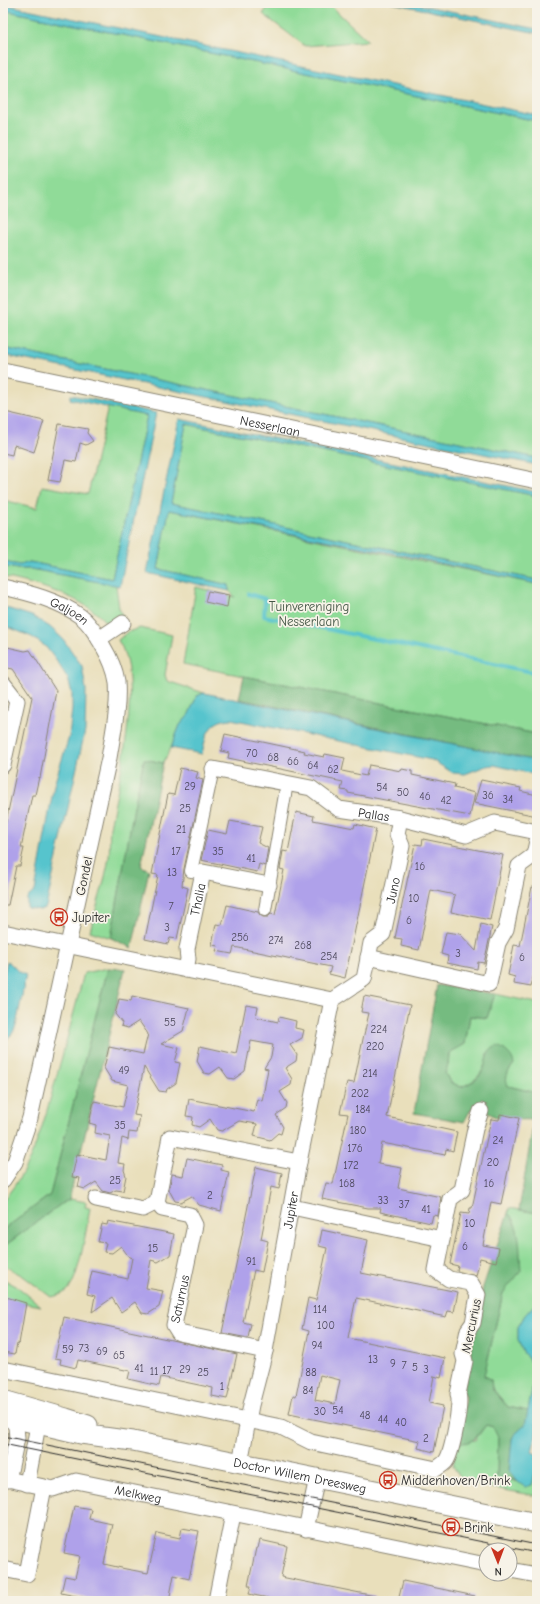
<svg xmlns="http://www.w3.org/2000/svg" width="540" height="1604" font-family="'Comic Neue',sans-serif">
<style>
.green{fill:#90db98;stroke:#5e8362}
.forest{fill:#74bb80;stroke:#507356}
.water{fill:#56c4cd;stroke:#40787c}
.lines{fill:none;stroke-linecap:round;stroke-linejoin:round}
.stream{stroke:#56c4cd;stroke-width:4}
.building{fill:#afa1ea;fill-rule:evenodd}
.pedestrian-casing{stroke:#8a8573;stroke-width:14}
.minor-casing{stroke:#8a8573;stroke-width:17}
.tertiary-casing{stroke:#8a8573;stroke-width:21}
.pedestrian{stroke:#fff;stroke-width:12}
.minor{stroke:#fff;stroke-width:15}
.tertiary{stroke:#fff;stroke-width:19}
.tram{stroke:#2b2b2b;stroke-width:1}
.labels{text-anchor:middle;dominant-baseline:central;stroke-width:3.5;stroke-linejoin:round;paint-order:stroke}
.number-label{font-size:11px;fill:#4c485b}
.street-label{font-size:13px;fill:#2b2b2b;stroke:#f7f3e8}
.park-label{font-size:13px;fill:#445746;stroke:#f7f3e8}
.poi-label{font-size:13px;fill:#2b2b2b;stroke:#f7f3e8;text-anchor:start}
</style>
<rect width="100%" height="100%" fill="#f7f3e8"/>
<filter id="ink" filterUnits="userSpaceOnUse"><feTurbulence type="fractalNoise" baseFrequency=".025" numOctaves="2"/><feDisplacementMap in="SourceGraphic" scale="8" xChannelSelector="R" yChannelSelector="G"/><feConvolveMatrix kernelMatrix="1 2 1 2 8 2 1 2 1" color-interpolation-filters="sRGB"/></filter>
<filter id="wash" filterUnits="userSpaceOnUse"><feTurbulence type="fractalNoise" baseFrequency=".012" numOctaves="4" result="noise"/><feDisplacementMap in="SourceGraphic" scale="16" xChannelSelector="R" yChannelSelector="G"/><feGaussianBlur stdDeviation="0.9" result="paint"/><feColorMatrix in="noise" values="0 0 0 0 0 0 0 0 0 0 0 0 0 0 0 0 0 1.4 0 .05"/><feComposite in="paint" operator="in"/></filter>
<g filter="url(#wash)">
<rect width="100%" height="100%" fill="#e9dfbb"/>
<g class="green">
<path d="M271 3H321L330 5 368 41 305 46 263 14Z"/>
<path d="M3 10 537 121V458L3 348Z"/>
<path d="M108 407 147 416 112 579 30 562 20 565 3 562V500L37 508 42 486 88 494Z"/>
<path d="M186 424 537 496V580L171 503Z"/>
<path d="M169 510 537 584V734L183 664 196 587 235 597 229 591V585L158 569Z"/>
<path d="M3 566 17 569H31L116 585 119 608 123 617 107 624C87 597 35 584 3 577Z"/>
<path d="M140 628 172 635 165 675 167 681 204 693 197 696 188 716 180 725 171 748 163 763 144 759 134 807 111 938 90 931C96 907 105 882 109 857 110 847 109 837 110 827 119 782 144 678 118 640L128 632Z"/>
<path d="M108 968 50 1195 3 1230V1200C33 1167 43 1124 55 1082 65 1046 75 1009 84 973Z"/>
<path d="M495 994 537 1003V1093L508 1086C504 1077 508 1071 514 1064L487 1053C485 1072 478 1080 461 1087L450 1082 445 1073 448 1065 449 1053 465 1044 470 1016 487 1018Z"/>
<path d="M70 1199 86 1202 85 1207 90 1208C87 1225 79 1279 68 1290 63 1294 57 1296 51 1297L23 1276 3 1265V1247L61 1204Z"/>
<path d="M509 1208 537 1213V1289L536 1304 525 1315 518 1327V1340L523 1352 535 1368V1375L528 1411 508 1407 492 1388 491 1380 484 1376 503 1293 520 1271 514 1219 508 1213Z"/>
<path d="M3 1279 18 1287 41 1306 3 1299Z"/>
<path d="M486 1425 493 1427 498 1437 497 1477 532 1485 537 1468V1496L472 1484C462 1481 458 1474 453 1466L457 1443 475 1440Z"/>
</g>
<g class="forest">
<path d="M244 676 537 734V761L239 699Z"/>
<path d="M144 759 163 763 141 866 149 870 132 948 111 938 134 807Z"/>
<path d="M108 968 125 969 69 1200 61 1204 3 1247V1230L50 1195Z"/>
<path d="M437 985 495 994 487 1018 470 1016 465 1044 449 1053 448 1065 445 1073 450 1082 461 1087C468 1084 476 1081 480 1075 489 1064 482 1053 497 1046 505 1049 513 1056 514 1064 508 1071 504 1077 508 1086L537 1093V1213L519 1210 534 1120C525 1119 506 1121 499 1118 485 1114 489 1106 471 1109L464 1122 414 1113Z"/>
<path d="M508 1213C522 1227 519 1252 521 1271L503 1293 484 1376 491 1380 492 1389 508 1407 528 1411 525 1426 514 1435 512 1439 509 1471 518 1481 497 1477 498 1437 493 1427 486 1425C476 1437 474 1444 457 1443L466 1397 463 1392 483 1287Z"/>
</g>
<g class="water">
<path d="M392 3H411L537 29V33Z"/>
<path d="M3 4 537 115V121L3 10Z"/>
<path d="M3 348 537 458V465L3 355Z"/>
<path d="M71 395 156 413 120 586 31 569H17L3 566V562L20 565 30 562 112 579 147 416 70 399Z"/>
<path d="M179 419 537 492V496L186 424 171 503 537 580V584L402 555 169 510 158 569 229 585V591L147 573Z"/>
<path d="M3 607 32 616 50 627 63 639 82 666 86 690 85 731 46 907 40 910 27 908V898L35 891 54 785 69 737 72 709V693L68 679 58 663 46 647 32 637 3 625Z"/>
<path d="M204 693 537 761V775L494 765 486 766 465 774 453 773 432 760 231 719C209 720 206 735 202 754L171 748 180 725 188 716 197 696Z"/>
<path d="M7 961C15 966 16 972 26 975L16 1026 12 1034 7 1039 3 1065V978Z"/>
<path d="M537 1289V1430L532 1452 537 1454V1467L532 1485 525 1487 519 1483 509 1471 512 1439 514 1435 525 1425 535 1375V1368L523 1352 518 1340V1327L525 1315 535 1304Z"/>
</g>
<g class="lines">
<path class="stream" d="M249 594 265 599 264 616 537 673"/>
</g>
<g id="blocks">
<g class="building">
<path d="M5 412 44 421 34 452 14 445 12 455 3 453V422Z"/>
<path d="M59 424 88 429 87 433 93 441 86 445 80 443 76 462 65 460 60 482 48 480Z"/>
<path d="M208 591 229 595 227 607 205 602Z"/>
<path d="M3 646 25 651 30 650 56 691 40 778 39 777 35 795H32L21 848H24L20 866H16L8 905H3V836L32 697 13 669 3 667Z"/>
<path d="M225 734 305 751 304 753 324 757 325 754 345 758 342 771 366 776 369 765 401 771 402 769 412 771V775L455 784 454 788 475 793 470 816 348 793V791L341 790 343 782 228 758 229 753 221 751Z"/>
<path d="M180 768 198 772 196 778 203 780 184 869 182 886 188 888 177 939 170 938 168 944 145 939 158 875 152 874 168 794 174 795Z"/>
<path d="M481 780 521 788 520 791 537 795V816L474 803Z"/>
<path d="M296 812 314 816 313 820 354 828 355 824 376 829 345 978 329 974 331 967 234 947 232 954 216 951 218 946 212 945 216 924 222 925 227 905 258 912 260 915 263 917H268L271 914 275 915 284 870 280 869 283 851 288 852Z"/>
<path d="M230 821 262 827 258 843 268 848 265 866 259 864 257 872 201 860 208 830 227 834Z"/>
<path d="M423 839 503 855 490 920 451 912 455 895 431 890 419 950 401 946 402 939 395 938 415 844 422 845Z"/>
<path d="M532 887 537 888V960L531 987 514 984 515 977 508 975 514 945 520 946Z"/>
<path d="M481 924 492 927 484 963 478 962 477 969 447 963 448 956 441 954 446 932 460 934 476 951Z"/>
<path d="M132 996 189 1008 183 1031 161 1044 179 1048 175 1062 180 1063 176 1083 167 1089 166 1092 159 1091 144 1067 134 1115 140 1116 137 1133 129 1132 128 1140 122 1138 118 1163 125 1164 124 1170 126 1176 123 1191 116 1190 110 1193 103 1191 96 1182 85 1189 78 1187 80 1178 72 1177 77 1154 106 1160 110 1136 95 1133 96 1125 89 1123 94 1101 123 1107 128 1085 112 1081 104 1068 109 1047 143 1054 148 1034 139 1021 128 1028 121 1026 122 1023 115 1014 119 999 131 1001Z"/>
<path d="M364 996 410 1005 387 1117 457 1132 453 1151 446 1149 445 1155 382 1143 378 1164 402 1168 398 1188 441 1197 438 1216 433 1215 431 1223 380 1212 381 1208H368L322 1199 326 1183 333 1184 348 1114 340 1113 347 1082 354 1083 363 1039 369 1013 361 1012Z"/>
<path d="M246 1005 258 1007 256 1017 278 1022 279 1017 296 1021 295 1028 304 1030 302 1038 290 1045 297 1055 296 1061 285 1068 292 1079 291 1085 280 1092 287 1103 286 1108 276 1115 283 1127 281 1134 278 1133 270 1140 254 1136 257 1124 239 1121 222 1131 217 1130 210 1119 199 1127 192 1125 193 1117 186 1116 189 1099 254 1112 257 1099 262 1101 268 1069 264 1068 271 1057 273 1045 251 1041 245 1071 234 1079 228 1078 220 1067 210 1074 204 1073 197 1061 200 1046 236 1054Z"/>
<path d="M500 1114 519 1118 501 1204 491 1202 483 1245 499 1248 496 1262 480 1258 476 1276 457 1271 458 1266 450 1264 461 1213 469 1214 470 1208H472L491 1119 499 1120Z"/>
<path d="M187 1158 222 1165 221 1170 229 1172 221 1211 199 1205 192 1196 181 1202 175 1201 169 1190 172 1174 183 1176Z"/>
<path d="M256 1167 282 1173 279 1189 271 1187 261 1239 268 1241 262 1272 254 1270 243 1322 251 1324 248 1338 222 1333Z"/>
<path d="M108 1221 174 1234 170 1255 158 1262 151 1260 146 1288 163 1291 159 1307 148 1314 142 1313 135 1302 121 1312 112 1298 92 1312 95 1296 87 1294 92 1271 128 1279 132 1258 129 1257 121 1246 112 1253 104 1252 106 1243 98 1242 102 1224 107 1225Z"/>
<path d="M322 1230 368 1240 361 1273 458 1292 454 1312 448 1311 446 1317 356 1298 348 1338 445 1358 441 1378 434 1376 429 1403 443 1406 434 1452 418 1448 420 1441 289 1414 293 1395 296 1396 309 1331 302 1329 308 1298 316 1300 327 1248 319 1246ZM320 1375 340 1380 335 1404 315 1400Z"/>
<path d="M3 1296 26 1303 19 1344 17 1343 15 1354 3 1352Z"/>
<path d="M64 1317 237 1354 227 1399 212 1396 213 1388 161 1377 159 1386 128 1379 130 1371 78 1360 76 1368 60 1364 61 1359 55 1358Z"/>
<path d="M74 1506 91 1509 89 1519 112 1524 104 1564 126 1569 148 1573 157 1533 180 1538 182 1528 199 1531 189 1579 174 1575 169 1601H100L61 1593 65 1576 75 1578 80 1556 64 1553Z"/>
<path d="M260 1540 287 1546 281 1577 375 1596V1601H268V1598L249 1594 251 1586H248L256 1548H258Z"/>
<path d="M403 1581 475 1596 474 1601H398Z"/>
</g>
</g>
</g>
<g filter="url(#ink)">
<use href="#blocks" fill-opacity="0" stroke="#8a8573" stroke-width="1"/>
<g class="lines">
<g class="pedestrian-casing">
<g id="pedestrian">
<path d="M203 872 191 871 213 769"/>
<path d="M265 910 287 783"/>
</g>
</g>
<g class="minor-casing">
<g id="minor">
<path id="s1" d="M3 370 537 481"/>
<path id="s2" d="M3 587C29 593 58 600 80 616 90 623 98 637 104 648 110 658 115 670 117 682 119 707 113 733 109 758L30 1118 15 1162 3 1180"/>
<path d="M99 639 123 623"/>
<path d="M3 683 17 701 3 765"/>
<path id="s3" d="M213 769 311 788 339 809 400 818 466 835 495 823 537 832"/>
<path d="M3 932 332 1000"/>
<path d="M368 957 489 984 498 943 506 929 519 866 534 855 537 841"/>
<path id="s4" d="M186 970 188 959 187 949 203 872 269 885"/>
<path d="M96 1199 143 1209 157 1202"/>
<path d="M292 1207 442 1239"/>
<path id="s5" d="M265 1351 179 1333 174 1325 195 1225 190 1215 162 1209 157 1202 170 1137 299 1162"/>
<path d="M3 1369 281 1427 311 1442 436 1469C440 1466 444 1464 446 1461 452 1453 462 1403 458 1394L465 1361 463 1354 468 1330 473 1323 478 1295 471 1283 449 1279 436 1270 450 1199 462 1190 475 1129 481 1111"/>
<path id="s6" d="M240 1463 251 1405 265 1351 299 1162 332 1000 364 979 371 943 383 934 402 846 397 834 400 818"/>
<path id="s7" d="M3 1478 53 1489 76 1481 486 1565"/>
<path d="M8 1480 17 1438 16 1426 10 1418"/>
<path d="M27 1484 38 1425 34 1415"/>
<path d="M306 1529 317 1478"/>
<path d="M3 1569 27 1574 44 1487"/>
<path d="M510 1570 537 1575"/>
<path d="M216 1601 233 1514"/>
</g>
</g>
<g class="tertiary-casing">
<g id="tertiary">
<path d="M3 1400 66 1418 88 1425"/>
<path id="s8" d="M3 1416 81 1434 133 1441 537 1523"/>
</g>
</g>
<use href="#pedestrian" class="pedestrian"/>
<use href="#minor" class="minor"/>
<use href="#tertiary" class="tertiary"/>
<g class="tram">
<path d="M3 1436 537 1545"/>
<path d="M3 1444 537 1553"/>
</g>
</g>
</g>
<defs>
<g id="bus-ring" transform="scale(0.9)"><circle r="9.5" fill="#f7f3e8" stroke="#c8321e" stroke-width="1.5"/><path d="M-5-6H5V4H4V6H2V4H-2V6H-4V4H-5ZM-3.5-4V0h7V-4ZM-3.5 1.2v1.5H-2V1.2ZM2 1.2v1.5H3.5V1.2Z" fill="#c8321e"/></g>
</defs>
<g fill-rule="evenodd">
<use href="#bus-ring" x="59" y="917"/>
<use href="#bus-ring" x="388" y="1480"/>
<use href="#bus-ring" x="451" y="1527"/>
</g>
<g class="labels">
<g class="number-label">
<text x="252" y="753">70</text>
<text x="273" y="757">68</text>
<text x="293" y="761">66</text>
<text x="313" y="765">64</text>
<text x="333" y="769">62</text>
<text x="190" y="786">29</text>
<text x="382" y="787">54</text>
<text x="403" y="792">50</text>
<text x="488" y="795">36</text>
<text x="425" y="796">46</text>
<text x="508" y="799">34</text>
<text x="446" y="800">42</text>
<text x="185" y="808">25</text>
<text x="181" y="829">21</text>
<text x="176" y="851">17</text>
<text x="218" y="851">35</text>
<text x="251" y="858">41</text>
<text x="420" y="866">16</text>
<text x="172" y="872">13</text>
<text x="414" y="898">10</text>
<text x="171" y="906">7</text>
<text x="409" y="920">6</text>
<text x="167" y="927">3</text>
<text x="240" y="937">256</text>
<text x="276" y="940">274</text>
<text x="303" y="945">268</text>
<text x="458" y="953">3</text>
<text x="329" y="956">254</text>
<text x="522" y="957">6</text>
<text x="170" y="1022">55</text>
<text x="379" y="1029">224</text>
<text x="375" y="1046">220</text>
<text x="124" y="1070">49</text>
<text x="370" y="1073">214</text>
<text x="360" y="1093">202</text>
<text x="363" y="1109">184</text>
<text x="120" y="1125">35</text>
<text x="358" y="1130">180</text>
<text x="498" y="1140">24</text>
<text x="355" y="1148">176</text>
<text x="493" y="1162">20</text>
<text x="351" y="1165">172</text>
<text x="115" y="1180">25</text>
<text x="347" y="1183">168</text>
<text x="489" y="1183">16</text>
<text x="210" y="1195">2</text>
<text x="383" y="1200">33</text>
<text x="404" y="1204">37</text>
<text x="426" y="1209">41</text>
<text x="470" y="1223">10</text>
<text x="465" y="1246">6</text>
<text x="153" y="1248">15</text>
<text x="251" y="1261">91</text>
<text x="320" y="1309">114</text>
<text x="326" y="1325">100</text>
<text x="317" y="1345">94</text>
<text x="84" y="1348">73</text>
<text x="68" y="1349">59</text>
<text x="102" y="1351">69</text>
<text x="119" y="1355">65</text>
<text x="373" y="1359">13</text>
<text x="393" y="1363">9</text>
<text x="404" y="1365">7</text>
<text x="415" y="1367">5</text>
<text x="139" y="1368">41</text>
<text x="185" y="1369">29</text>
<text x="426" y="1369">3</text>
<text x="167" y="1370">17</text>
<text x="154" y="1371">11</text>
<text x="203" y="1372">25</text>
<text x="311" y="1372">88</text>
<text x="222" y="1386">1</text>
<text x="308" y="1390">84</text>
<text x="338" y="1410">54</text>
<text x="320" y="1411">30</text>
<text x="365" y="1415">48</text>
<text x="383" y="1419">44</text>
<text x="401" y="1422">40</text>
<text x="426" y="1438">2</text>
</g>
<g class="street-label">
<text stroke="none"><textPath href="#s1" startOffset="273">Nesserlaan</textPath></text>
<text stroke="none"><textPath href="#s2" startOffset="71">Galjoen</textPath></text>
<text stroke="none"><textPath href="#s3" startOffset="170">Pallas</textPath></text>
<text transform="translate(84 876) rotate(-78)">Gondel</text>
<text stroke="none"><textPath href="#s6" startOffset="607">Juno</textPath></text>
<text stroke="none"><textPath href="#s4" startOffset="72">Thalia</textPath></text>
<text stroke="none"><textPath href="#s6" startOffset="258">Jupiter</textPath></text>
<text stroke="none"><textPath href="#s5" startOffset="124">Saturnus</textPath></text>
<text transform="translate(471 1326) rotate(-78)">Mercurius</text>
<text stroke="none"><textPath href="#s8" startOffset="303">Doctor Willem Dreesweg</textPath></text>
<text stroke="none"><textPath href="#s7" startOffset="139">Melkweg</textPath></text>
</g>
<g class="park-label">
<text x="309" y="606">Tuinvereniging<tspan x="309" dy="15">Nesserlaan</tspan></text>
</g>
<g class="poi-label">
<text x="72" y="917">Jupiter</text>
<text x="401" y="1480">Middenhoven/Brink</text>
<text x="464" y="1527">Brink</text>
</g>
</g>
<rect width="540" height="1604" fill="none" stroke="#f7f3e8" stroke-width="16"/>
<g transform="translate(498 1562) rotate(179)"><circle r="19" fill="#f7f3e8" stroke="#a5a39c"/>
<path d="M0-3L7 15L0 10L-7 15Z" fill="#c8321e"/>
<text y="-6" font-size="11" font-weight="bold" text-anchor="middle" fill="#2b2b2b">N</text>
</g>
</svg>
